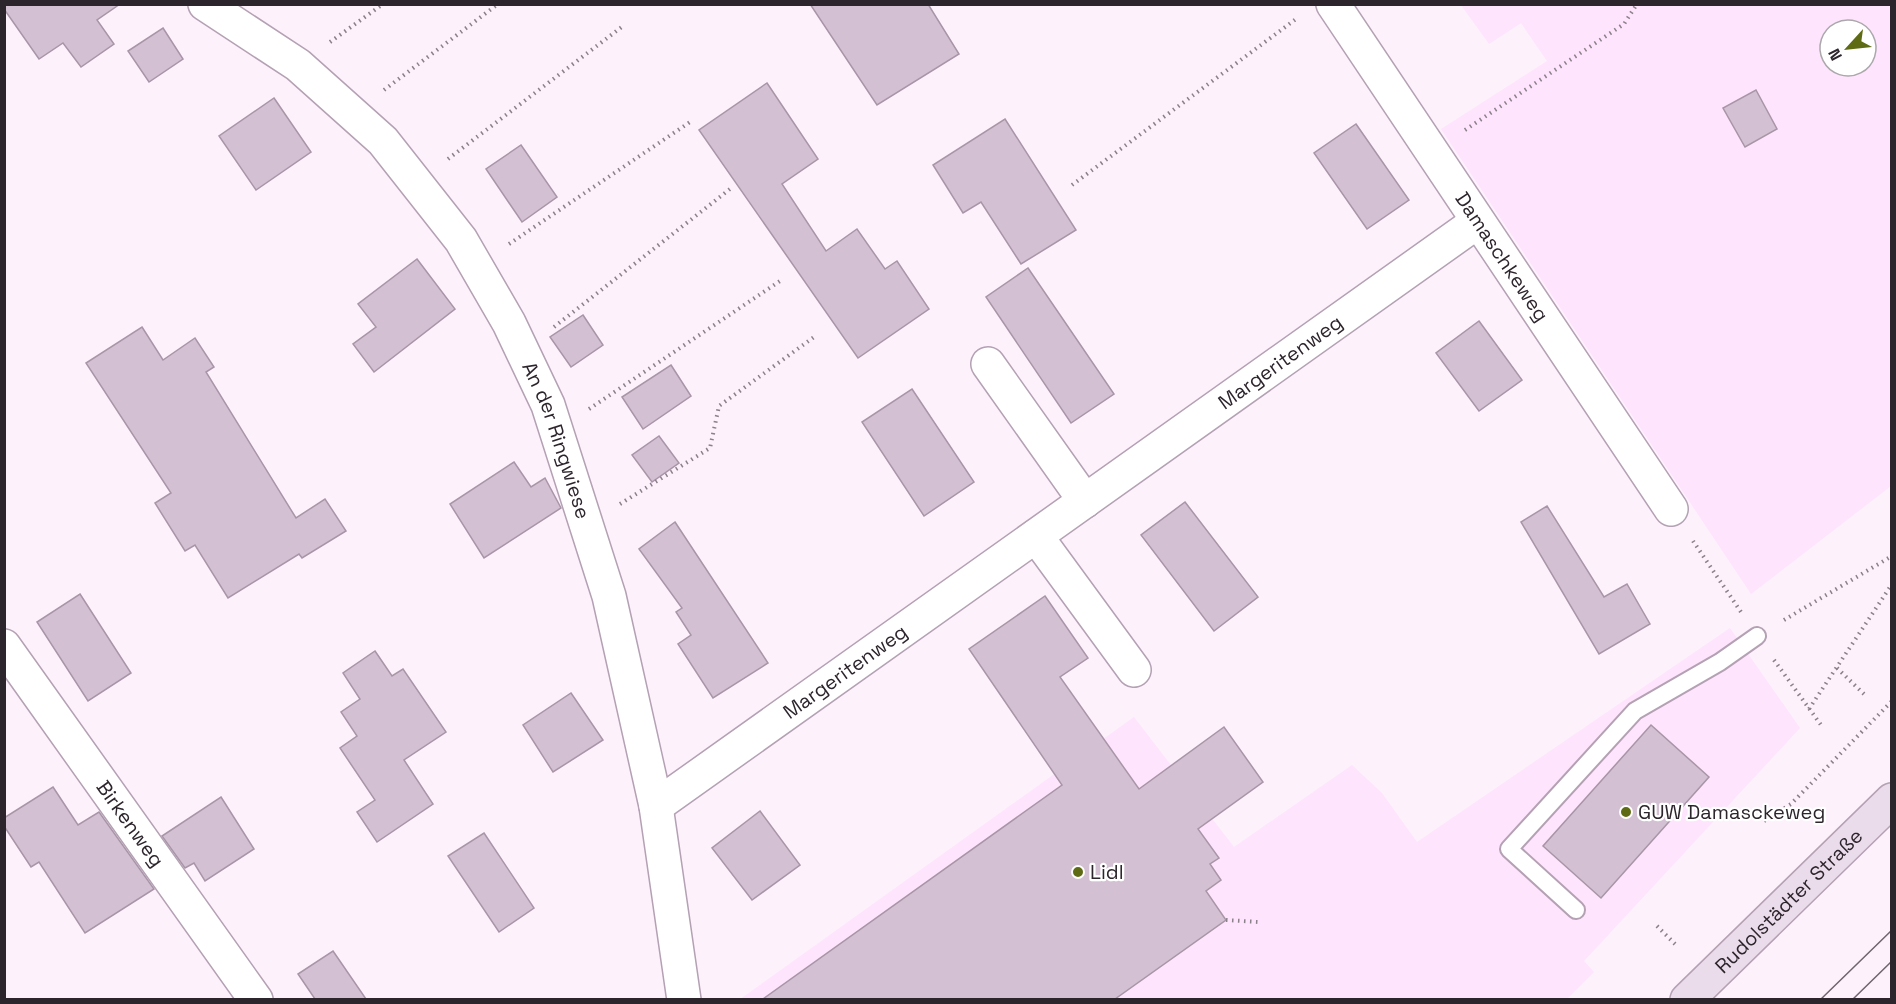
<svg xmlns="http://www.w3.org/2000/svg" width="1896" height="1004" font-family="'Space Grotesk',sans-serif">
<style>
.built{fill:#fee4fd;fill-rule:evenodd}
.building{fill:#d3c0d2;stroke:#a895a7;stroke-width:1.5}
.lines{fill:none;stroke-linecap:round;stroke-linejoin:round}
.lane-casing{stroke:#b4a1b3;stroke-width:20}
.street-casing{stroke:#b4a1b3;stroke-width:36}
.secondary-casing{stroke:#b4a1b3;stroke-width:36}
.path{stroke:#8b818a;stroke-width:4;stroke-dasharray:1.5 4.5;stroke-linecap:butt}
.lane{stroke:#fff;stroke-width:16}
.street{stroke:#fff;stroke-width:33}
.secondary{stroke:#ebdceb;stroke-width:33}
.tram{stroke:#6f656e;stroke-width:1.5}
.poi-dot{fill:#5f6b14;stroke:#fff;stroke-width:2}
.labels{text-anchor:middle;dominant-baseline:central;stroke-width:4.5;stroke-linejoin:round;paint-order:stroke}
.street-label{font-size:20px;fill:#2d252c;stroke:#fff}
.poi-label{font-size:20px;fill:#2d252c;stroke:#fff;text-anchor:start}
</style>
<rect width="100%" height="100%" fill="#fdf1fc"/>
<g class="built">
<path d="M1461 5H1891V486L1751 594 1441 129 1547 61 1521 23 1489 44ZM1830 30H1866V66H1830Z"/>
<path d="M1730 628 1800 728 1584 961 1594 972 1567 999 739 1000 1134 717 1234 847 1352 765 1382 793 1417 842Z"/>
</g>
<g class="building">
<path d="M4 4H120L97 20 114 44 81 67 63 43 39 59 4 9Z"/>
<path d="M810 4H928L959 54 877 105Z"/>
<path d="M163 28 183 59 149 82 128 51Z"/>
<path d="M767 83 818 159 782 184 826 251 857 229 885 269 897 261 929 309 858 358 699 130Z"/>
<path d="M1756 90 1777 129 1745 147 1723 108Z"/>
<path d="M274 98 311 152 256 190 219 136Z"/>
<path d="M1005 119 1076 230 1021 264 981 202 963 213 933 165Z"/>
<path d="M1356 124 1409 200 1367 229 1314 153Z"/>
<path d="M521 145 557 197 522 222 486 169Z"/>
<path d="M417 259 455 309 374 372 353 344 376 327 358 304Z"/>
<path d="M1028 268 1114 394 1071 423 986 297Z"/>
<path d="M583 315 603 345 571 367 550 337Z"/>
<path d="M1479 321 1522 380 1479 411 1436 353Z"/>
<path d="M142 327 163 360 195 338 214 367 206 372 296 518 325 499 346 531 302 558 299 554 228 598 195 545 185 551 155 503 171 493 86 363Z"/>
<path d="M671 365 691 396 643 429 622 397Z"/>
<path d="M912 389 974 482 924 516 862 422Z"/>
<path d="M659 436 679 463 652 482 632 455Z"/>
<path d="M514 462 531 487 545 478 561 508 484 558 450 504Z"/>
<path d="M1185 502 1258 597 1214 631 1141 535Z"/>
<path d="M1547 506 1604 597 1627 584 1650 624 1599 654 1521 522Z"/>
<path d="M675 522 768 663 713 698 678 644 691 635 676 612 682 608 639 549Z"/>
<path d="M80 594 131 673 88 701 37 622Z"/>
<path d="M1045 596 1088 658 1060 677 1139 789 1224 727 1263 782 1198 829 1219 858 1210 864 1221 880 1206 891 1226 920 1115 999H763L1062 785 969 649Z"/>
<path d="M375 651 392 676 403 669 446 732 404 760 433 804 377 842 357 812 375 800 340 748 357 736 341 712 360 699 343 673Z"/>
<path d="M571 693 603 740 553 772 523 725Z"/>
<path d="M1651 725 1709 777 1601 898 1543 846Z"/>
<path d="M53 787 78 825 99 812 154 889 85 933 39 862 31 867 4 826V818Z"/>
<path d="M221 797 254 849 205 881 194 863 185 868 162 836Z"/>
<path d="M760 811 800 865 752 900 712 848Z"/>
<path d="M484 833 534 908 499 932 448 856Z"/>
<path d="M333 951 366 999H315L298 974Z"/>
</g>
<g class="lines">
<g class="lane-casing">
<path id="lane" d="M1576 910 1509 849 1635 711 1720 662 1757 636"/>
</g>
<g class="street-casing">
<g id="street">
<path id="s1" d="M205 4 298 65 383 141 461 240 509 323 548 405 609 596 656 806 684 1000"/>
<path id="s2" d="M1333 4 1671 509"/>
<path d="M988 364 1085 501"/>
<path d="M1036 536 1134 670"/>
<path id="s3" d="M4 646 256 1000"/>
<path id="s4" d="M656 806 1477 222"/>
</g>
</g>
<g class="secondary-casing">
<g id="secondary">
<path id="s5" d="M1687 1000 1892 800"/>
</g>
</g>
<g class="path">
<path d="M330 42 383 4"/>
<path d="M384 90 498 4"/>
<path d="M1465 130 1624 24 1637 4"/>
<path d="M448 159 623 26"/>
<path d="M1072 185 1296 19"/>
<path d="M509 244 693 120"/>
<path d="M554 327 730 189"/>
<path d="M589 409 780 281"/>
<path d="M620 504 710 448 719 406 814 337"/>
<path d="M1693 541 1741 612"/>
<path d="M1784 620 1892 556"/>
<path d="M1774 660 1821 725"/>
<path d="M1837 668 1866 696"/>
<path d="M1809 709 1892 584"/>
<path d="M1764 821 1791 804 1892 701"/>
<path d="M1226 920 1258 922"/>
<path d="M1657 926 1676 945"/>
</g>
<use href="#lane" class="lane"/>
<use href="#street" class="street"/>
<use href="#secondary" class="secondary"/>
<g class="tram">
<path d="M1820 1000 1892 930"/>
<path d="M1852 1000 1892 961"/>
</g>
</g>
<g class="poi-dot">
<circle cx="1626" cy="812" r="6"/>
<circle cx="1078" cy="872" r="6"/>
</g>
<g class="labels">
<g class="street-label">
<text stroke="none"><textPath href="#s2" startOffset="304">Damaschkeweg</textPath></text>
<text stroke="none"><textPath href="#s4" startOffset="766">Margeritenweg</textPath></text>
<text stroke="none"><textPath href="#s1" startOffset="574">An der Ringwiese</textPath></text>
<text stroke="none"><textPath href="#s4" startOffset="232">Margeritenweg</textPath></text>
<text stroke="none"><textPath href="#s3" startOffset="218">Birkenweg</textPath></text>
<text stroke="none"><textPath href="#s5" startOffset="142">Rudolstädter Straße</textPath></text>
</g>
<g class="poi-label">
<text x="1638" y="812">GUW Damasckeweg</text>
<text x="1090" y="872">Lidl</text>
</g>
</g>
<rect width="1896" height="1004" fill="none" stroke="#2d252c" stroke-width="12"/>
<g transform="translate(1848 48) rotate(243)"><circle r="28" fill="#ffffff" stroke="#aba8ab" stroke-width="1.5"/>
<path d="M0-4.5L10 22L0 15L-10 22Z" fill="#5f6b14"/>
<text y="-9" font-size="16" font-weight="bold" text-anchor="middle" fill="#2d252c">N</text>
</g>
</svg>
